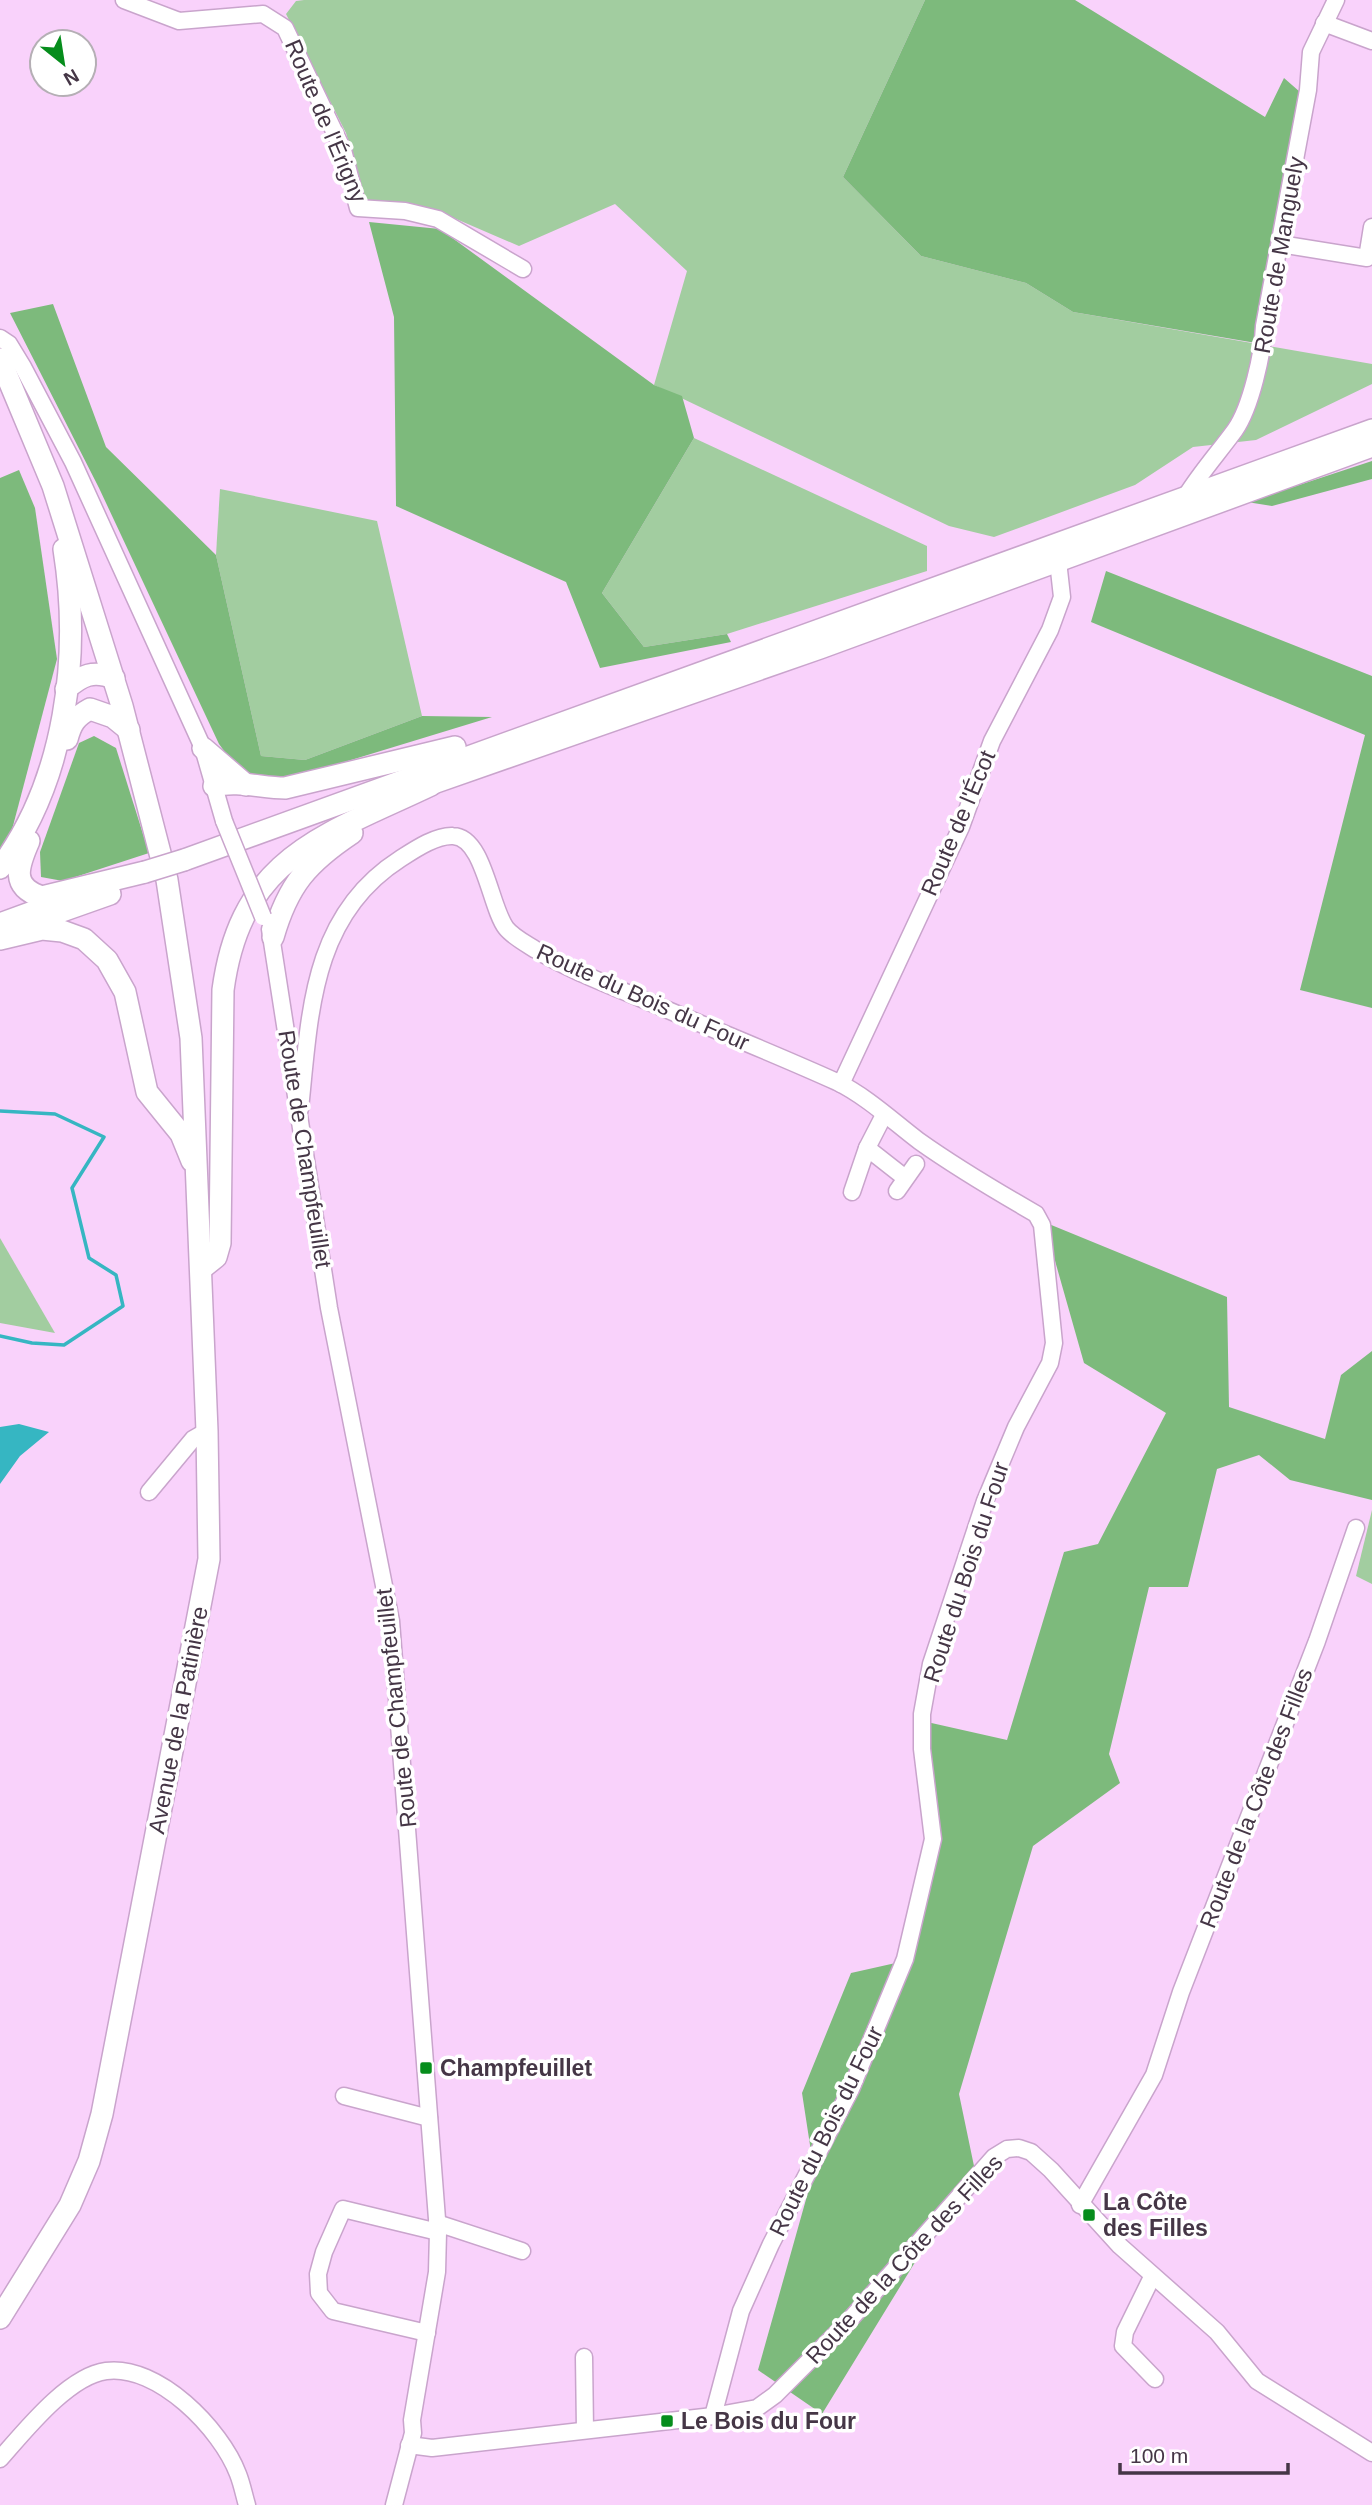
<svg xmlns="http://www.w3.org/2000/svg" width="1372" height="2505" font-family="Arial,sans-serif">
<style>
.green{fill:#a2cda0}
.forest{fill:#7dba7c}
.water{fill:#36b6c2}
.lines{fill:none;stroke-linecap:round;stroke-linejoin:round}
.stream{stroke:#36b6c2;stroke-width:3.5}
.minor-casing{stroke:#c9a4cc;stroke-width:19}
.major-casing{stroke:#c9a4cc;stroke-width:24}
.minor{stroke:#fff;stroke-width:16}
.major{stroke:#fff;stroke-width:21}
.minor-bridge-casing{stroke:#c9a4cc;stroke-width:19;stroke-linecap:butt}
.major-bridge-casing{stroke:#c9a4cc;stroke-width:24;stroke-linecap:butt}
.minor-bridge{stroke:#fff;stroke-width:16}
.major-bridge{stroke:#fff;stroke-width:21}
.poi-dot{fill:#068d1c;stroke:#fff;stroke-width:2.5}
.labels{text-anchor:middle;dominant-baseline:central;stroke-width:7;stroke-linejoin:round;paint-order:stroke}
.street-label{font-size:23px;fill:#453646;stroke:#fff}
.poi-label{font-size:23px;font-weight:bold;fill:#453646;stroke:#fff;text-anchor:start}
</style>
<rect width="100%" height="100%" fill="#f9d2fb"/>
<g class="green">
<path d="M304 0H925L843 177 921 256 1026 283 1073 312 1372 364V384L1256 440 1193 447 1135 485 994 537 949 526 654 385 687 271 615 204 519 246 440 212 367 203 346 133 286 14 296 1Z"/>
<path d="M694 438 927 546V571L727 634 644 647 602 593Z"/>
<path d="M220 489 377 521 422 716 305 760 261 756 216 555Z"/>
<path d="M0 1238 55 1333 0 1323Z"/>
<path d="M1372 1510V1584L1356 1576Z"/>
</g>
<g class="forest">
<path d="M925 0H1075L1265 117 1284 78 1300 92 1256 343 1073 312 1026 283 921 256 843 177Z"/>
<path d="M369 222 440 229 654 385 682 396 694 438 602 593 644 647 727 634 731 642 600 668 566 582 396 506 394 317Z"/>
<path d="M53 304 106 447 216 555 261 756 305 760 422 716 492 717 279 782 239 771 219 744 99 488 10 313Z"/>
<path d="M1372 461V479L1272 506 1247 502Z"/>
<path d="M19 470 35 508 57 659 9 841 0 851V478Z"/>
<path d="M1106 571 1372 676V1008L1300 990 1365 735 1091 622Z"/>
<path d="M94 736 116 748 149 853 63 881 41 877 40 852 79 743Z"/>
<path d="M1044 1222 1227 1297 1229 1407 1325 1439 1341 1375 1372 1351V1500L1290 1480 1259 1455 1217 1469 1188 1587H1149L1109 1754 1120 1783 1033 1846 959 2094 974 2166 822 2414 758 2370 814 2171 802 2093 851 1973 909 1960 928 1840 927 1722 1007 1740 1064 1552 1098 1544 1166 1413 1084 1363Z"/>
</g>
<path class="water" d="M19 1424 49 1432 20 1456 0 1484V1427Z"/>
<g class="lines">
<path class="stream" d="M0 1111 55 1114 104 1137 72 1188 89 1258 116 1275 123 1306 64 1345 32 1343 0 1336"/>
<g class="minor-casing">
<g id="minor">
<path d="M124 0 179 21 263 14 285 28 343 150 358 208 405 211 438 219 523 269"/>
<path d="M1324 23 1372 41"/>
<path d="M1280 244 1367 258 1372 227"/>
<path d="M0 338 9 344 23 367 73 462 203 748 224 821"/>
<path d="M1186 496C1201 472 1219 452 1235 430 1251 407 1263 353 1264 326L1308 90 1311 52 1336 0"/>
<path d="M270 929 329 1308 391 1621 438 2232 437 2272 412 2420 413 2433 394 2505"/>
<path d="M841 1084 961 827 992 741 1050 630 1062 597 1058 561"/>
<path d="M300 1109C310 1014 311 916 400 859 414 850 436 835 453 836 484 837 490 907 506 928 513 937 527 944 536 950 569 970 607 984 642 999 707 1027 773 1053 837 1082 866 1096 894 1122 919 1141 957 1168 996 1191 1036 1214L1042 1225 1054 1343 1050 1363 1016 1427 985 1501 931 1664 922 1714V1749L933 1839 905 1959 851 2089 771 2244 741 2311 713 2416"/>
<path d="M884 1115 867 1148 904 1177"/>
<path d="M897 1191 916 1164"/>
<path d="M852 1192 867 1148"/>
<path d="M149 1492 193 1439 207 1431"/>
<path d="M344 2096 429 2118"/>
<path d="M1080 2205 1154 2075 1181 1992 1317 1641 1356 1528"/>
<path d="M437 2223 522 2251"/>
<path d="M1152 2277 1125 2332 1123 2346 1155 2379"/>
<path d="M427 2333 333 2311 319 2293 318 2274 324 2252 343 2209 438 2232"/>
<path d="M584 2357 585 2430"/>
<path d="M409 2445 432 2448 713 2416 757 2408 775 2395 847 2323 994 2157 1007 2149 1019 2148 1031 2152 1051 2170 1120 2246 1217 2332 1257 2381 1372 2453"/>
<path d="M0 2459C24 2432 68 2376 106 2371 158 2364 221 2429 238 2474 242 2484 244 2495 247 2505"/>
</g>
</g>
<g class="major-casing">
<g id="major">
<path d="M0 359 53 486 122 706 167 880 191 1038 207 1431 209 1559 102 2114 89 2161 70 2205 0 2318"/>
<path d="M66 689C82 675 93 670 114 678"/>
<path d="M67 739C71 724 75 717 90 709L113 717 129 730"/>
<path d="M203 748 246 785"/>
<path d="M214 786C237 780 262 788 285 788L455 747"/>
<path d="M419 788 820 648 1372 446"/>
<path d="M29 841C18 866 10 887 42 897L145 872"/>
<path d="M184 860 1372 430"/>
<path d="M0 868C66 780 81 656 64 549"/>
<path d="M0 924 38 910"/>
<path d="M25 924 110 894"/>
<path d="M273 937C288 885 307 863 352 833"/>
<path d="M0 939 42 929 62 931 84 939 107 960 125 992 147 1092 181 1134 192 1161"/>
<path d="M201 1269 216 1257 220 1243 223 990C241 856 324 836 431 785"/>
</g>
</g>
<use href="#minor" class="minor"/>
<use href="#major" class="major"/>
<g class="minor-bridge-casing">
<path id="minor-bridge" d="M224 821 263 917"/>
</g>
<g class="major-bridge-casing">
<path id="major-bridge" d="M145 872 184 860"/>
</g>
<use href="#minor-bridge" class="minor-bridge"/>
<use href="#major-bridge" class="major-bridge"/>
</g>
<g class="poi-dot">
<rect x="419" y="2061" width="14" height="14" rx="3.5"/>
<rect x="1082" y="2208" width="14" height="14" rx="3.5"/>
<rect x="660" y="2414" width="14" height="14" rx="3.5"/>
</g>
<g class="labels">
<g class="street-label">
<text transform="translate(326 121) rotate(67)">Route de l'Érigny</text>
<text transform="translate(1279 255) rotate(-80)">Route de Manguely</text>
<text transform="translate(958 823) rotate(-67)">Route de l'Écot</text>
<text transform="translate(643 997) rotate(24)">Route du Bois du Four</text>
<text transform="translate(305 1149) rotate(81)">Route de Champfeuillet</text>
<text transform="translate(966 1572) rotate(-72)">Route du Bois du Four</text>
<text transform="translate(396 1708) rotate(-96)">Route de Champfeuillet</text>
<text transform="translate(178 1720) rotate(-79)">Avenue de la Patinière</text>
<text transform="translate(1256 1798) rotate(-69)">Route de la Côte des Filles</text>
<text transform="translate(826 2131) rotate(-64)">Route du Bois du Four</text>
<text transform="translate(904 2259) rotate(-47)">Route de la Côte des Filles</text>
</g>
<g class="poi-label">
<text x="440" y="2068">Champfeuillet</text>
<text x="1103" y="2202">La Côte<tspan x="1103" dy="26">des Filles</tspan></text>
<text x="681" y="2421">Le Bois du Four</text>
</g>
</g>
<g transform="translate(63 63) rotate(150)"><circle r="33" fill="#ffffff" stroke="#b5afb5" stroke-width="2"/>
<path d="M0-5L12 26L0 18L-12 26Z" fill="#068d1c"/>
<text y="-10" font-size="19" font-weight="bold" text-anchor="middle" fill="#453646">N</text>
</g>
<path d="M1120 2463v10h168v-10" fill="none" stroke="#453646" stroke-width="3.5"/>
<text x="1130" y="2463" font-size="21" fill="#453646" stroke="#ffffff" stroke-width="5" paint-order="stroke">100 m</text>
</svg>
